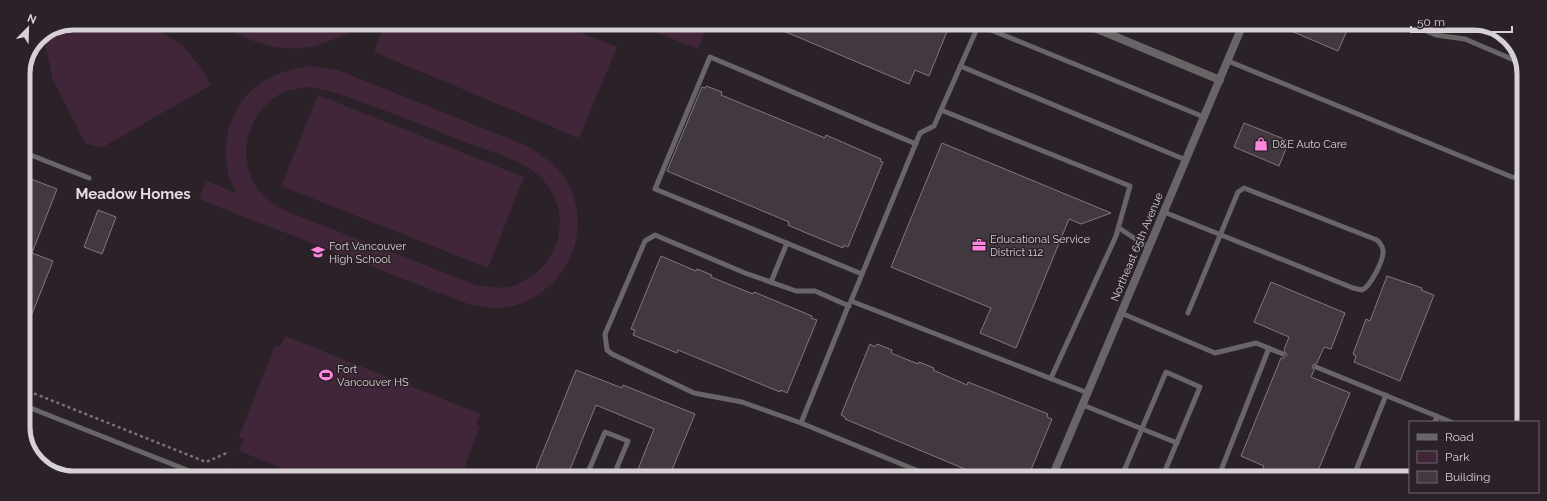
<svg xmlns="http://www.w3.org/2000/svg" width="1547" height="501" font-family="Raleway,sans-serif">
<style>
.green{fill:#402638;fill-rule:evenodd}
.building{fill:#42383f;stroke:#82777f}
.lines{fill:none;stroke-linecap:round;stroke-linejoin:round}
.path{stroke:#7b7278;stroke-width:2.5;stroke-dasharray:3 3;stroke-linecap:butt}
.service{stroke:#696467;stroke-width:5}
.minor{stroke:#696467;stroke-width:8}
.tertiary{stroke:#696467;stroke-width:8}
.labels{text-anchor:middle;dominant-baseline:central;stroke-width:3;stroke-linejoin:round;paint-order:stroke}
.poi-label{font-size:11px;fill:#d7d0d4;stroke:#2b2128;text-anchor:start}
.street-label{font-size:11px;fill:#d7d0d4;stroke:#2b2128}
.district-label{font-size:15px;font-weight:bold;fill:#e6dae2;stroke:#2b2128}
.rim{fill:none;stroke:#d7d0d4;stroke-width:5}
</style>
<rect width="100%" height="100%" fill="#2b2128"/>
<g class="green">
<path d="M74 23H148L183 46 198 64 211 85 101 148 85 143 53 80 43 36Z"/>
<path d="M218 23H346L349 33C338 37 326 43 315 46 281 54 246 41 218 23Z"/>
<path d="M385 23 561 24 617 47 579 138 374 52Z"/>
<path d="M634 24H708L698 49Z"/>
<path d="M309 66 338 70 527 146C543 156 560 167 569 185 588 226 575 272 536 296 524 303 509 309 495 308 486 308 477 306 468 304L199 199 206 181 237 193C216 161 226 107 258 85 274 73 290 69 309 66ZM308 87C334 90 356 100 380 109 410 120 439 131 468 143 490 152 521 159 539 176 574 209 563 263 520 283 506 290 491 287 476 285L283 210C271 202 259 194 253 181 236 148 253 104 287 91 294 89 302 88 308 87Z"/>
<path d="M318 95 524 177 488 268 281 186Z"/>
<path d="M285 336 480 414 476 424 480 426 461 477H304L239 451 244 439 239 437 275 345 280 347Z"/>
<path d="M225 467 249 476H222Z"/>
</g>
<g class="building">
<path d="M767 24H950L929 76 915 70 909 84Z"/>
<path d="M1277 25H1341L1348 28 1338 51Z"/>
<path d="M706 86 722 92 721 95 825 138 826 135 881 159 880 161 883 162 848 247 844 245 843 248 804 232 788 225 789 222 667 171 702 87 705 88Z"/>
<path d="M1244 123 1289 141 1279 166 1234 147Z"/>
<path d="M942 143 1111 213 1081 224 1069 219 1016 348 980 333 991 308 891 267Z"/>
<path d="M23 176 57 189 32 253 53 261 24 334Z"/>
<path d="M98 210 116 217 102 254 84 247Z"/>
<path d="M661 256 696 271 697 269 712 275 711 277 753 294 754 292 812 316 811 318 817 320 787 393 781 390 780 392 678 350 677 353 633 335 635 330 631 329Z"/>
<path d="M1387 276 1422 288 1421 290 1434 295 1400 381 1354 362 1356 356 1353 354 1366 319 1370 321Z"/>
<path d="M1271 282 1345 313 1331 349 1324 347 1317 363 1312 366 1314 370 1311 377 1350 393 1315 478H1260L1264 466 1241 456 1281 358H1284L1287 355 1284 350 1289 337 1254 322Z"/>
<path d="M870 344 875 347 877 344 892 350 891 353 918 364 919 362 934 368 933 370 967 385 968 382 1048 414 1047 417 1052 419 1028 477H984L845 419V417L841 415Z"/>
<path d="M576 370 622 388 623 385 695 414 669 477H635L654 429 596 405 567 477H554L536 469Z"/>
</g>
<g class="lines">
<path class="path" d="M23 389 206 462 229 452"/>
<g class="service">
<path d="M979 24 934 126 920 133 851 301 1088 393"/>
<path d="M979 25 1204 117"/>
<path d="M1412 25 1436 35 1465 39 1521 63"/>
<path d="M1109 34 1112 24"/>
<path d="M1228 61 1512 177 1523 178"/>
<path d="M960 66 1186 160"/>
<path d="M941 110 1130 186 1116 236 1051 378"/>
<path d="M23 152 89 178"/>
<path d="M1164 212 1353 288 1362 290C1370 287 1384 260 1383 251 1383 247 1380 243 1377 240L1244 188 1238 192 1188 313"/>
<path d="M1119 228 1149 248"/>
<path d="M862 274 655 189 710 57 916 144"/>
<path d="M771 282 787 243"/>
<path d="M849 304 801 423 933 477"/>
<path d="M1121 313 1215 353 1256 343 1283 354"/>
<path d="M1316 367 1451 422"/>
<path d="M23 405 192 472 190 476"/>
<path d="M1083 405 1177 443"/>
<path d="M1435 422 1437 416"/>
<path d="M801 423 742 402 694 393 612 354 607 350 605 334 645 241 655 235 745 273 796 291H815L849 306"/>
<path d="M586 477 605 432 628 441 613 477"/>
<path d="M1121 478 1166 372 1200 387 1162 478"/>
<path d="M1218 478 1269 348"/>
<path d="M1353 478 1386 395"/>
</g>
<path class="minor" d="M1085 24 1220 80"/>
<path class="tertiary" d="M1052 477 1243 24"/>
</g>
<defs>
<g id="shop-bare" transform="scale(1.08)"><path d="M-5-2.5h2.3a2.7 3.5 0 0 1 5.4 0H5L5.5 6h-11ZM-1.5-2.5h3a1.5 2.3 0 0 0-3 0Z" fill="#ff85df" stroke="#2b2128" stroke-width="2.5" paint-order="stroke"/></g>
<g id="office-bare" transform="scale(1.08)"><path d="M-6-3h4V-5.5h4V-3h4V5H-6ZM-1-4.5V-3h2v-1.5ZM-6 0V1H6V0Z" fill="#ff85df" stroke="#2b2128" stroke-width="2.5" paint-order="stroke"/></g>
<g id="school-bare" transform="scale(1.08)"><path d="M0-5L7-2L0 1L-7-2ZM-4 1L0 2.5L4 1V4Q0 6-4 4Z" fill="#ff85df" stroke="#2b2128" stroke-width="2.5" paint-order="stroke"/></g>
<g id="stadium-bare" transform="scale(1.08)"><path d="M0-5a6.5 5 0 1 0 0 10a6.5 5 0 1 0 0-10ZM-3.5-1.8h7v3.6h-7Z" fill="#ff85df" stroke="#2b2128" stroke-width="2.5" paint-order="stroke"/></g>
</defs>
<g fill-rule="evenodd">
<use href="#shop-bare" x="1261" y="144"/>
<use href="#office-bare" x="979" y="245"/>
<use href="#school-bare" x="318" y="252"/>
<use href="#stadium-bare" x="326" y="375"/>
</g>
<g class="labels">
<g class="poi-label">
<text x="1272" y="144">D&amp;E Auto Care</text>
<text x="990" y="239">Educational Service<tspan x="990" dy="13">District 112</tspan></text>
<text x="329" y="246">Fort Vancouver<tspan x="329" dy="13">High School</tspan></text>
<text x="337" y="369">Fort<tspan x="337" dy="13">Vancouver HS</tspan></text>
</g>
<g class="street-label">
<text transform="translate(1137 247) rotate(-67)">Northeast 65th Avenue</text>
</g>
<g class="district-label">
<text x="133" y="194">Meadow Homes</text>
</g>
</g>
<path d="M0 0H1547V501H0ZM74 30H1473A44 44 0 0 1 1517 74V427A44 44 0 0 1 1473 471H74A44 44 0 0 1 30 427V74A44 44 0 0 1 74 30Z" fill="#2b2128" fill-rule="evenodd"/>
<path class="rim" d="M74 30H1473A44 44 0 0 1 1517 74V427A44 44 0 0 1 1473 471H74A44 44 0 0 1 30 427V74A44 44 0 0 1 74 30Z"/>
<rect x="1409" y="421" width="130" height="72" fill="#2b2128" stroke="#70676d"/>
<rect x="1417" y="434" width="20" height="6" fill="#696467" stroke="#70676d"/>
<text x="1445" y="441" font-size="12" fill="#d7d0d4">Road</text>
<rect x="1417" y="451" width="20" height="12" fill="#402638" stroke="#70676d"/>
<text x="1445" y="461" font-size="12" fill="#d7d0d4">Park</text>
<rect x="1417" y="471" width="20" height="12" fill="#42383f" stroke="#70676d"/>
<text x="1445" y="481" font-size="12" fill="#d7d0d4">Building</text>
<g transform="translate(28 28) rotate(23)" stroke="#2b2128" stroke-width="3" paint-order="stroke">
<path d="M0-3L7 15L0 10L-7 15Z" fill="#d7d0d4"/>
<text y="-6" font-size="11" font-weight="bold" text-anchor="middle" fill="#d7d0d4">N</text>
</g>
<path d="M1411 26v6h101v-6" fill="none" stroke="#d7d0d4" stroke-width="2"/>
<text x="1417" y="26" font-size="12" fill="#d7d0d4" stroke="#2b2128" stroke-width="3" paint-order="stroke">50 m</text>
</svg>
